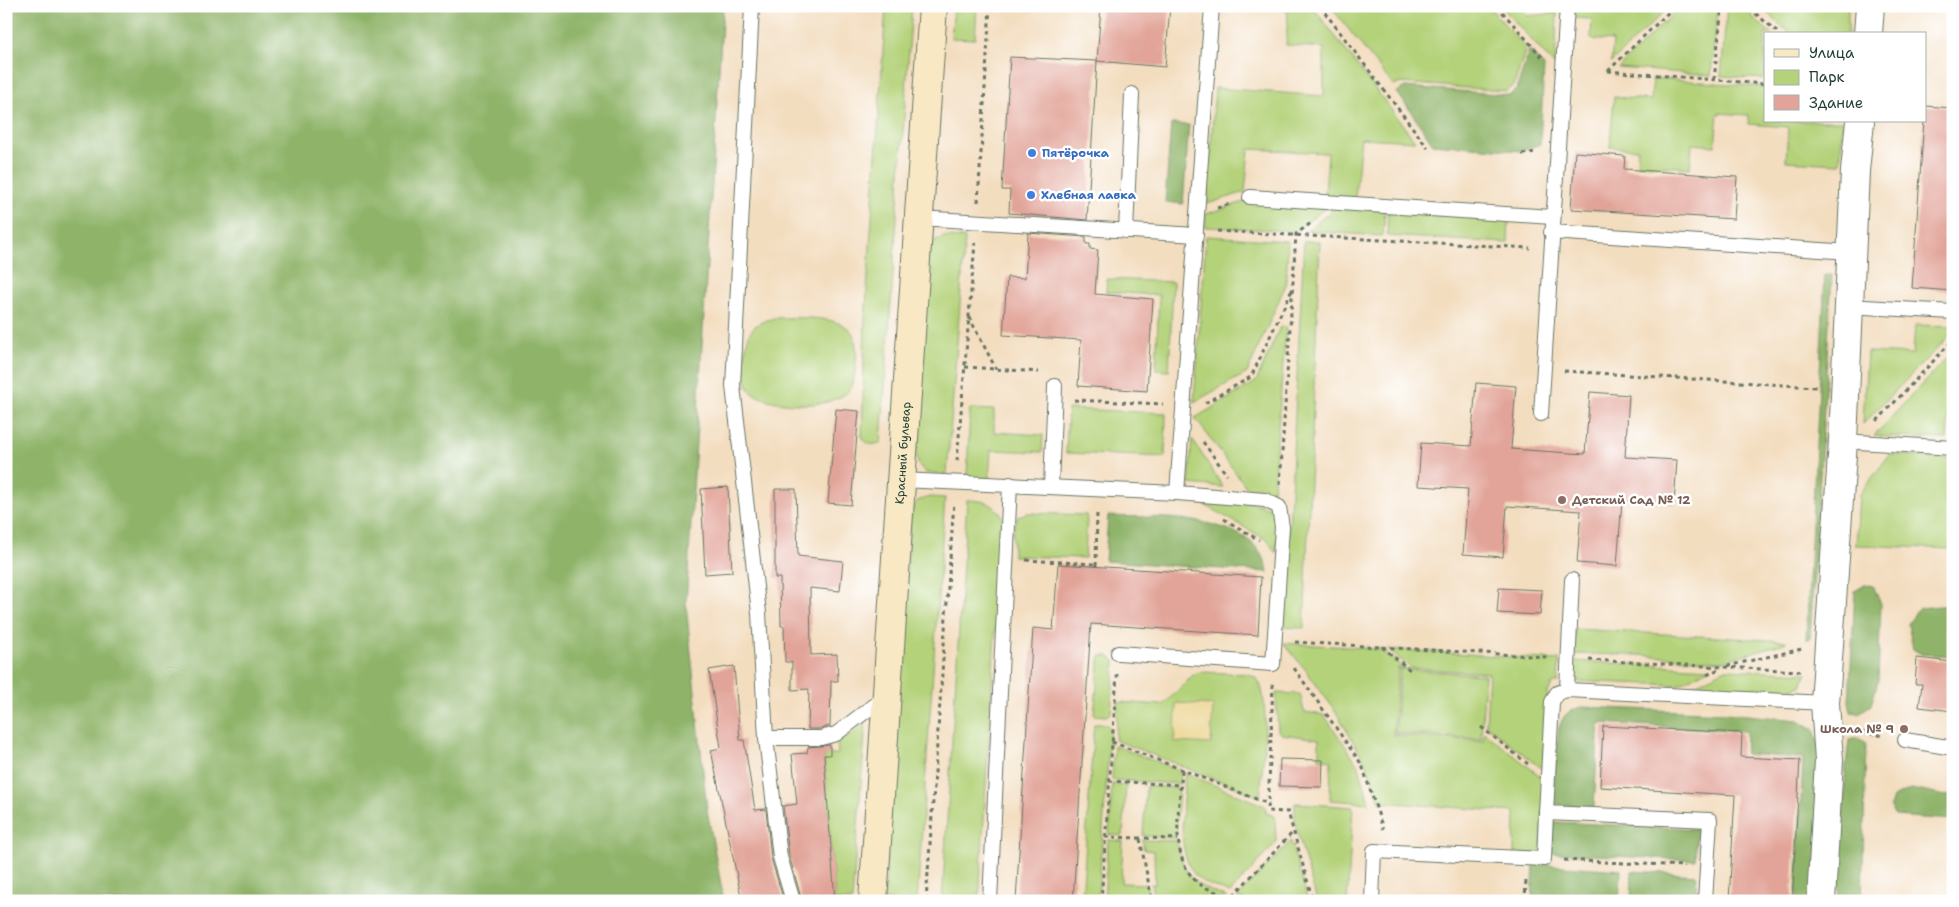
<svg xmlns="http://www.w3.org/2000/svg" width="1959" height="907" font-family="'Shantell Sans',sans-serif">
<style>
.green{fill:#b4d279;stroke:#6a8856}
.forest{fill:#8fb469;stroke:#57784e}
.sand{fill:#eeda9e;stroke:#868c69}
.building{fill:#e2a499}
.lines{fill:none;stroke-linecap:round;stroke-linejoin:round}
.lane-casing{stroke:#697565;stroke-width:16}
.street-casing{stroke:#697565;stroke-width:30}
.secondary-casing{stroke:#697565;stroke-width:30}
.path{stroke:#697565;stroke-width:3;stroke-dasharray:4 4;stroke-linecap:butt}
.lane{stroke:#fff;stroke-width:14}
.street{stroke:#fff;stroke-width:28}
.secondary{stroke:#f8e8c3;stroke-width:28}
.shop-dot{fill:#3f7fe0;stroke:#fff;stroke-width:2}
.education-dot{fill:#8d6e63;stroke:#fff;stroke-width:2}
.labels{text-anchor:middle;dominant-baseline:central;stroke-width:5;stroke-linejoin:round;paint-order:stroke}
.shop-label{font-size:12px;font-weight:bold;fill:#366cbe;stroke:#fff;text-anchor:start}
.street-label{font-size:12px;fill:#1f3d34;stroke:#fff}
.education-label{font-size:12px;font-weight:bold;fill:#785e54;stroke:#fff;text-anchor:start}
</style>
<rect width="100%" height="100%" fill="#fff"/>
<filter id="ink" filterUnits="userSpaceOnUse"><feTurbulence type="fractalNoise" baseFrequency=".02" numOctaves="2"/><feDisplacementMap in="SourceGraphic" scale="10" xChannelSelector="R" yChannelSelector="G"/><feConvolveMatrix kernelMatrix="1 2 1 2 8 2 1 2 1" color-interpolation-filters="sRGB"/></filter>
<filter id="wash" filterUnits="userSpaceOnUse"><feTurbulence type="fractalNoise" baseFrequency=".0096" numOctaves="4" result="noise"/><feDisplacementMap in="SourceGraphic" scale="20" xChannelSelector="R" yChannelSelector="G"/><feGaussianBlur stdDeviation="1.12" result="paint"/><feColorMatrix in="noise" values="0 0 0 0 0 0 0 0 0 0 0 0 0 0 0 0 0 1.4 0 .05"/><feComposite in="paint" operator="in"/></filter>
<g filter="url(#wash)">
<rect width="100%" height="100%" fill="#f3ddbf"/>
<g class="green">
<path d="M886 6H912L881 442C874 446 866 445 862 438L865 321Z"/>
<path d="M954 6H977L975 39 951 38Z"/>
<path d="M1275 6H1312L1415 141 1361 138 1355 198 1325 196 1328 153 1249 149 1245 192 1207 204 1215 88 1324 96V48L1286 45 1288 12Z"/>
<path d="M1330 6H1488L1526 48 1514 86 1506 91 1403 83 1393 85Z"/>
<path d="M1501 6H1522L1527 16 1557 13 1555 66Z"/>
<path d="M1571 6H1670L1611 63 1613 41 1591 39 1592 19 1570 18Z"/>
<path d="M1681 6H1718L1711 75 1618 68Z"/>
<path d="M1727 6H1748L1753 18 1772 34H1765V79L1721 76Z"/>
<path d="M1760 6H1848V34H1790Z"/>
<path d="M1653 78 1765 87V121H1843L1840 164 1786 161 1788 127 1748 124 1749 115 1718 113 1715 146 1692 144 1690 168 1637 164 1638 149 1610 147 1614 97 1651 100Z"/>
<path d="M1250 200 1329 205 1296 231 1205 227 1206 214Z"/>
<path d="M1337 206 1385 210 1383 236 1307 231Z"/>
<path d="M1388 210 1509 217 1508 243 1387 236Z"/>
<path d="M1206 236 1288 241 1286 284 1247 373 1194 402Z"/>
<path d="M943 237 965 238 947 474 926 473 918 464 916 453 928 253 934 241Z"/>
<path d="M1304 241H1320L1304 628 1284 627Z"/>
<path d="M1107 279 1173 282 1169 371 1156 370 1159 295 1106 292Z"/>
<path d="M774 318C797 318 828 315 848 328 861 337 857 378 849 390 845 396 836 399 830 401 813 407 760 405 750 390 741 378 744 343 751 331 756 323 765 321 774 318Z"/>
<path d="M1915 325 1953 326V332L1863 424 1867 352 1913 354Z"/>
<path d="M1286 326 1273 491 1247 488 1195 418 1256 382 1280 327Z"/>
<path d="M1952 352 1947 439 1874 436Z"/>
<path d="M970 409 994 410V432L1043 435 1042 452 991 450 989 479 967 477Z"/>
<path d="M1068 409 1166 413 1165 457 1066 453Z"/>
<path d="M1192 439 1223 487 1189 484Z"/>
<path d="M1890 454 1953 459V549L1856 545 1859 495Z"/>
<path d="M930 497 945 498 917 901H884L911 514 917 501Z"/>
<path d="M1193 498 1251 502 1273 509 1278 530 1276 553 1267 540Z"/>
<path d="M967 500C983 501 992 501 1002 516L979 901H942Z"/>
<path d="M1028 513 1087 515 1085 558 1013 556V531L1018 516Z"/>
<path d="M1575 629 1786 641 1785 643 1722 661 1638 655 1574 654Z"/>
<path d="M1283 643 1380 649 1405 668H1398L1393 735 1483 741 1484 732 1544 779 1541 854 1514 853 1515 812 1380 802 1367 765 1336 712 1305 669Z"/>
<path d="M1387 649 1559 660 1558 683H1553L1548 692 1544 770 1486 725 1489 673 1411 668Z"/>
<path d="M1100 656H1109L1115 661 1111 713 1106 716 1094 715Z"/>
<path d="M1572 661 1711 668 1677 685 1571 681Z"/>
<path d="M1400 669 1485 675 1481 739 1395 733Z"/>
<path d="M1726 669 1807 673 1802 685 1787 691 1691 686Z"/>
<path d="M1200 672 1248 674C1254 676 1257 678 1260 684 1270 709 1262 768 1260 797L1115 740 1118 702 1163 705 1194 674Z"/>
<path d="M1276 693 1300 694 1304 712 1324 715 1359 766 1369 803 1330 800 1331 760 1319 758V739L1282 734 1278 731Z"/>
<path d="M866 720 852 901H835L824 755 838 754 837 740 850 736Z"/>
<path d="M1094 724H1106L1110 728 1098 901H1082Z"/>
<path d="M1114 745 1180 771V784L1112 780Z"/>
<path d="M1185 773 1265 806 1266 813 1275 816 1276 843 1230 893C1221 889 1206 885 1198 878 1174 856 1184 803 1185 773Z"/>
<path d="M1112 784 1126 785 1123 836 1109 835Z"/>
<path d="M1146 786 1179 788 1176 838 1143 836Z"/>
<path d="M1295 803 1353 807 1347 901H1317L1295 824Z"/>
<path d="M1108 840 1123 841 1121 883 1146 884 1151 901H1104Z"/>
<path d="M1142 840 1177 841C1186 881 1190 882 1227 898L1224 901H1155L1151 884H1155L1154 851 1144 850Z"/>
<path d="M1291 841 1308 901H1244L1237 897Z"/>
</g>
<g class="forest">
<path d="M6 6H723L686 604 707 810 724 901H6Z"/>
<path d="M1529 50 1544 66 1540 144 1521 151 1433 144 1397 92 1405 87 1510 95 1517 89Z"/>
<path d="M1171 124 1189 125 1183 204 1165 202Z"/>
<path d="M1825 275H1832L1810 639H1806Z"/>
<path d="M1108 516C1153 518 1259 512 1268 572L1105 561Z"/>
<path d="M1866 584 1873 586 1881 604 1878 681 1871 705 1859 713 1851 712 1849 702 1855 591Z"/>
<path d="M1953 605V656L1921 654 1913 649 1908 624 1919 608Z"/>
<path d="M1582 707 1726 713 1798 720 1814 729 1821 751 1816 901H1796L1803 758 1745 754 1746 731 1599 723 1594 807 1552 804 1559 728C1563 715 1568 710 1582 707Z"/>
<path d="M1858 738 1866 743 1862 901H1838L1846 765 1849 740Z"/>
<path d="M1911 789 1946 796 1953 792V820L1895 816 1890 806 1893 797Z"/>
<path d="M1554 822 1697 829 1695 860 1552 853Z"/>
<path d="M1534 864 1621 870 1619 901H1532Z"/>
<path d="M1632 871 1697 875 1695 901H1631Z"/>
</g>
<path class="sand" d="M1176 703 1213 705 1211 744 1175 742Z"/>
<g id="blocks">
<g class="building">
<path d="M1101 6H1170L1165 67 1097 61Z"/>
<path d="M1010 57 1097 61 1087 220 1009 213 1010 190H1002Z"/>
<path d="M1925 106 1953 108V291L1912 288Z"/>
<path d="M1575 152 1625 156 1624 169 1737 177 1734 219 1571 209Z"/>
<path d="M1028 233 1086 237V244H1090V249L1098 250 1095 294 1153 299 1147 391 1078 386 1081 340 1003 335 1007 277 1025 278Z"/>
<path d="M1476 383 1516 386 1511 449 1585 454 1590 392 1629 395 1625 457 1677 460 1674 504 1622 500 1617 566 1577 563 1581 511 1507 506 1503 557 1463 554 1468 489 1418 486 1421 443 1471 446Z"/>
<path d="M836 409 859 411 851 505 828 503Z"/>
<path d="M728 487 732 572 705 574 701 489Z"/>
<path d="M775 489H796L798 556 843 561 840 591 810 588 811 655 837 654 838 681H831L830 726 820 729H808L809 689 792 690V662H785L784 626H781L780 578H775Z"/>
<path d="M1058 564 1261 577 1258 635 1091 624 1073 901H1016L1033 628 1053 630Z"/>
<path d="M1499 588 1542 590 1540 615 1497 613Z"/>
<path d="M1917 658 1953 662V711L1919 707 1922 684H1915Z"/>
<path d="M734 666 740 740H744L755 810 766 809 771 858 784 901H742L711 750 721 748 709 670Z"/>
<path d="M1603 726 1742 733 1741 757 1800 760 1792 901H1729L1735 795 1600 787Z"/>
<path d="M830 745V755H824L835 901H802L789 855 783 806 797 804 792 754 807 753 808 747Z"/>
<path d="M1280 759 1323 760 1322 787 1279 786Z"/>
</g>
</g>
</g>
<g filter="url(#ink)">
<use href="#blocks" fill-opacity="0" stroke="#697565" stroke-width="1"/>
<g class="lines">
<g class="lane-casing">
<g id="lane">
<path d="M752 6 733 386 759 613 766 738 780 857 793 901"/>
<path d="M1250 197 1552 217"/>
<path d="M919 218 1196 235"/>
<path d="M1126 231 1132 94"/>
<path d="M1551 232 1850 252"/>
<path d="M1847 306 1953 312"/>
<path d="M1541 414 1567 6"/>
<path d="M1843 441 1953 448"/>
<path d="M901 480 1177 493 1212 6"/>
<path d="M1051 486 1055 386"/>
<path d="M1118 653 1273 664 1282 527 1279 507 1265 500 1177 493"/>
<path d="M1567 690 1572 580"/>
<path d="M766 738H821L836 734 886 696"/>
<path d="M1905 740 1953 748"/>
<path d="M990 901 1010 484"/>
<path d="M1372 901 1374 851 1544 859 1546 813"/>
<path d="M1705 901 1710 820 1546 813 1552 702 1557 693 1567 690 1825 703"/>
</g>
</g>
<g class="street-casing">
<g id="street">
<path d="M1868 34 1870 6"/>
<path d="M1821 901 1829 760 1825 703 1843 441 1855 171 1860 121"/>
</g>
</g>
<g class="secondary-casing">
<g id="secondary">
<path id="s1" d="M873 901 933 6"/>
</g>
</g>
<g class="path">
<path d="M1320 6 1428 148"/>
<path d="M1497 6 1543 58"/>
<path d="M1753 6 1756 14 1780 34"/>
<path d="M1608 71 1765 84"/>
<path d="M1608 71 1675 6"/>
<path d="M1714 80 1722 6"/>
<path d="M1522 154 1536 152"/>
<path d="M978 202 990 6"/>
<path d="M1217 208 1230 204"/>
<path d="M1217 231 1530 248"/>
<path d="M969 317 996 369"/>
<path d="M965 367 1039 372"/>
<path d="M1564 371 1817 387"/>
<path d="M1074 400 1163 404"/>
<path d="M1205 403 1251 377 1292 290"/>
<path d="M1877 421 1953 340"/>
<path d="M1203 442 1227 475"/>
<path d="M957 461 975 243"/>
<path d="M1280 484 1296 234 1311 223"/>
<path d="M1224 519 1259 540"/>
<path d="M1026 560 1095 564"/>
<path d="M1096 566 1097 510"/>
<path d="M1295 642 1548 657"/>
<path d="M1382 647 1410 670"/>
<path d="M1589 660 1800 671"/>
<path d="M1727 666 1802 649"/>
<path d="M1294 668 1362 765 1383 829"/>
<path d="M1707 675 1721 668"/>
<path d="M1273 684 1268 811 1288 812 1313 901"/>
<path d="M1481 727 1528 764"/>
<path d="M1854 731 1885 736"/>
<path d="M1112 742 1269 804"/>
<path d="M1182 770C1180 804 1168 855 1196 881 1203 889 1227 895 1238 901"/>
<path d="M1109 781 1181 785"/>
<path d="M1105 837 1178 839"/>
<path d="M1140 839 1152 901"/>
<path d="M1564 860 1685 866"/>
<path d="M926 901 954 502"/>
<path d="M1101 901 1117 674"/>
<path d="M1228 901 1293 832"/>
<path d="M1525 901 1526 879"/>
</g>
<use href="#lane" class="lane"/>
<use href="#street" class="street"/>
<use href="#secondary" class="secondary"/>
</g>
</g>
<g class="shop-dot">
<circle cx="1032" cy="153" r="5"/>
<circle cx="1031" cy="195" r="5"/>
</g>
<g class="education-dot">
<circle cx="1562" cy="500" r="5"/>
<circle cx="1904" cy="729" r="5"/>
</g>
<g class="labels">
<g class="shop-label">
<text x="1042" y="153">Пятёрочка</text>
<text x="1041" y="195">Хлебная лавка</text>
</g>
<g class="street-label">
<text stroke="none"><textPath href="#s1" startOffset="449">Красный бульвар</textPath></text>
</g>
<g class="education-label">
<text x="1572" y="500">Детский Сад № 12</text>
<text x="1894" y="729" text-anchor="end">Школа № 9</text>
</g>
</g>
<rect width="1959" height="907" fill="none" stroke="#fff" stroke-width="25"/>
<rect x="1764" y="32" width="162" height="90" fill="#ffffff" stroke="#a5b1ae"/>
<rect x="1774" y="49" width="25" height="8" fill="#f8e8c3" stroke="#a5b1ae"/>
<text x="1809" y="58" font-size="15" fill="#1f3d34">Улица</text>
<rect x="1774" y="70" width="25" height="15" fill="#b4d279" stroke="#a5b1ae"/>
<text x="1809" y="82" font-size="15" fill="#1f3d34">Парк</text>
<rect x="1774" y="95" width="25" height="15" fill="#e2a499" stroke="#a5b1ae"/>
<text x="1809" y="108" font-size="15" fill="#1f3d34">Здание</text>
</svg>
